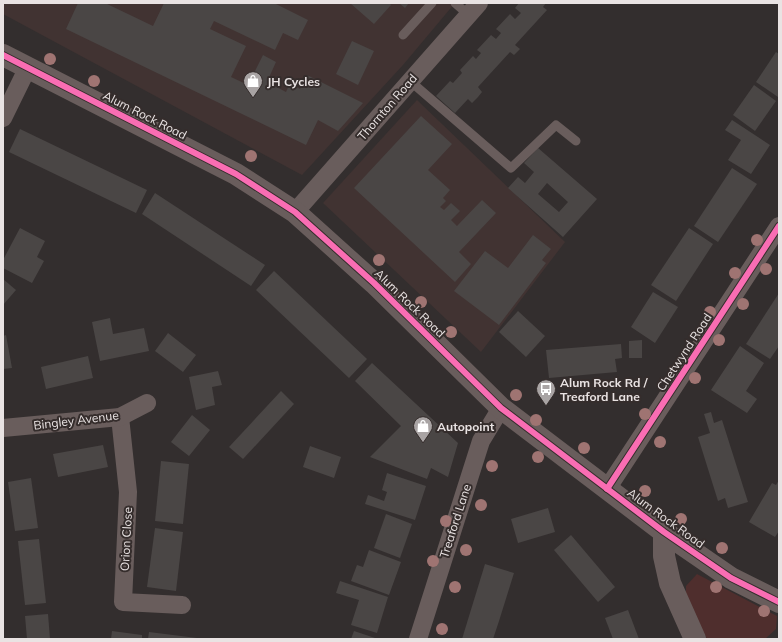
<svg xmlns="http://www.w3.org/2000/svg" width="782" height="642" font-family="Mulish,sans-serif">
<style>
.built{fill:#413332}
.green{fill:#4f2e2d}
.building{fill:#4a4645;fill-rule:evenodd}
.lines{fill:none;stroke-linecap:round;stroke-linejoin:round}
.service{stroke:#695d5c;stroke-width:9}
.minor{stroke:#695d5c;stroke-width:18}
.tertiary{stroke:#695d5c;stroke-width:22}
.cycleway-casing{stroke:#352d2c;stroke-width:8}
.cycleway{stroke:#f96db3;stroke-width:6}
.tree{fill:#9f7472}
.labels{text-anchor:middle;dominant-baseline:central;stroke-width:4;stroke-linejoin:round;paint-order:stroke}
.poi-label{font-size:12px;font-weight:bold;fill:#e9e3e3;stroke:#352d2c;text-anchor:start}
.street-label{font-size:12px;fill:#e9e3e3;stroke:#352d2c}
</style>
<rect width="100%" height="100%" fill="#332e2e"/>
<g class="built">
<path d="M3 3H455L403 65 302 175 3 14Z"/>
<path d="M417 100 565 242 481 352 323 203Z"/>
</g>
<path class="green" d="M697 574 777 616 776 629 765 639H707L686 599V586Z"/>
<g class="building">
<path d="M78 3H105L153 26 164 3H274L308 20 298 40 283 33 275 50 214 21 210 29 246 46 231 77 248 85 263 55 276 62 267 82 286 92 290 83 300 89 307 75 363 103 338 131 318 120 306 145 66 29Z"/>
<path d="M350 3H389L391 5 374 24Z"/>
<path d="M399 3H409L405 8Z"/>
<path d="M519 3H546L543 7 547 10 515 45 520 49 514 55 510 52 478 87 482 92 478 97 472 103 468 99 455 113 436 96 450 81 453 83 462 73 460 70 473 56 476 59 481 53 477 50 491 35 496 39 501 33 496 29 510 14 515 19 521 13 515 8Z"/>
<path d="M352 41 374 51 358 85 336 74Z"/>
<path d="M776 52 779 54 778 97 756 82Z"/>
<path d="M754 85 776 101 755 131 733 115Z"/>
<path d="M421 116 452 144 428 170 450 190 443 198 446 201 440 207 444 210 451 203 460 211 451 220 457 226 482 200 496 213 459 252 471 264 455 282 354 188Z"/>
<path d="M732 120 770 145 751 174 728 160 741 140 725 130Z"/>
<path d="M20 129 147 190 136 213 9 152Z"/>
<path d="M538 148 597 199 563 237 508 188 518 177 525 183 534 172 524 163ZM547 183 568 202 559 212 538 194Z"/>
<path d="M732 168 757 184 718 242 694 226Z"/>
<path d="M155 193 265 265 251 286 142 214Z"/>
<path d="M20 228 45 241 37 257 44 261 32 283 3 268V260Z"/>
<path d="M689 228 713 244 676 301 651 285Z"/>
<path d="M533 235 551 249 542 260 546 263 499 325 454 291 485 251 508 268Z"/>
<path d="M274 271 367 359 349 378 256 290Z"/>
<path d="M3 279 16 290 3 305Z"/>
<path d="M653 292 678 307 655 343 631 327Z"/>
<path d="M779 293V346L770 359 746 344Z"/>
<path d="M518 311 545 336 526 357 499 332Z"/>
<path d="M110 318 113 334 144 328 149 351 100 361 92 322Z"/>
<path d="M168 333 196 355 183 372 155 351Z"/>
<path d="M6 335 12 368 3 369V336Z"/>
<path d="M642 340V358H629V341Z"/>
<path d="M621 344 622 358 615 359 617 372 549 378 546 350Z"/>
<path d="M740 346 764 363 746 391 757 399 747 413 711 390Z"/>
<path d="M88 356 93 378 46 389 41 367Z"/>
<path d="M372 363 458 443 448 477 431 468 427 479 370 457 401 426 355 381Z"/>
<path d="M218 371 222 385 212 387 215 405 196 410 189 377Z"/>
<path d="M281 391 294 404 243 459 229 447Z"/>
<path d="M711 412 714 423 722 420 748 502 728 508 725 498 718 501 698 437 710 433 704 414Z"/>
<path d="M192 415 210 430 189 456 171 442Z"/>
<path d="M103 445 108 467 58 477 53 454Z"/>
<path d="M310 446 341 457 334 478 303 467Z"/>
<path d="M161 461 189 464 183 524 155 521Z"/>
<path d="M387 473 426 486 415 520 365 504 368 495 384 501 387 492 382 490Z"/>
<path d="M31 478 38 528 15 531 8 482Z"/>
<path d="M779 480V531L775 537 749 522 772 483 776 485Z"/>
<path d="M548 508 555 532 518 543 511 519Z"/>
<path d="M386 514 412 524 400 558 374 548Z"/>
<path d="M155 528 183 532 176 591 147 587Z"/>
<path d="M571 535 615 587 598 602 554 550Z"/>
<path d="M39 539 46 603 25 605 18 541Z"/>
<path d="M369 550 401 562 389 595 351 581 357 565 363 567Z"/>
<path d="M485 564 514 573 499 621 493 639H462Z"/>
<path d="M340 581 388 597 377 633 351 625 359 600 336 593Z"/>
<path d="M628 610 639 639H613L605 618Z"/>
<path d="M48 614 50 639H27L25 616Z"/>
<path d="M112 631 142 635V639H111Z"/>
<path d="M354 631 378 639H351Z"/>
<path d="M149 632 197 638V639H148Z"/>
</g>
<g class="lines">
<g class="service">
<path d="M455 3 469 15"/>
<path d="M403 35 432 3"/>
<path d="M410 81 511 168 556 125 576 141"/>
</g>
<g class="minor">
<path d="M3 118 28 67"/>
<path d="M295 212 479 3"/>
<path d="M120 417 128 492 123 602 182 605"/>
<path d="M3 428 120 417 147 403"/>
<path d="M607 489 779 226"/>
<path d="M418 639 481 441 501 408"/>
</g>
<g class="tertiary">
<path d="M3 55 236 174 295 212 374 283 501 408 664 532 731 578 779 602"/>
<path d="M664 532V556L670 583 695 639"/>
</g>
<g class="cycleway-casing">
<g id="cycleway">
<path d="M3 55 236 174 295 212 374 283 501 408 664 532 731 578 779 602"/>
<path d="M607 489 779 226"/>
</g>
</g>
<use href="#cycleway" class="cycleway"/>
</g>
<g class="tree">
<circle cx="50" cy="59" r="6"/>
<circle cx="94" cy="81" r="6"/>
<circle cx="251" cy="156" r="6"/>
<circle cx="757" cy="240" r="6"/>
<circle cx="379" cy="260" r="6"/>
<circle cx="766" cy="269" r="6"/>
<circle cx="735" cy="273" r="6"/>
<circle cx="421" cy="302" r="6"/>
<circle cx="743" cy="304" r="6"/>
<circle cx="710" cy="312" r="6"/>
<circle cx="451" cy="332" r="6"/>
<circle cx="719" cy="340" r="6"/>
<circle cx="695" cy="378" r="6"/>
<circle cx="516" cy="395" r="6"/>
<circle cx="645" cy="414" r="6"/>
<circle cx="536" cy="420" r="6"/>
<circle cx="660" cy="442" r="6"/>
<circle cx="584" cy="448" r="6"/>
<circle cx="538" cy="457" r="6"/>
<circle cx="492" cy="466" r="6"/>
<circle cx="645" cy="491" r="6"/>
<circle cx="481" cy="505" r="6"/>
<circle cx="681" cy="519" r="6"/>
<circle cx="446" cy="521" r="6"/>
<circle cx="722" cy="548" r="6"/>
<circle cx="466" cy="550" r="6"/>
<circle cx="433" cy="561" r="6"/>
<circle cx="455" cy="587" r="6"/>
<circle cx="716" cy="587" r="6"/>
<circle cx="764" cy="611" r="6"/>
<circle cx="442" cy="629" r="6"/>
</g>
<defs>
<g id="shop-pin" transform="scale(1)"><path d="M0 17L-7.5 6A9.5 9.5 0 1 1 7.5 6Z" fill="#a9a4a4" stroke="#352d2c"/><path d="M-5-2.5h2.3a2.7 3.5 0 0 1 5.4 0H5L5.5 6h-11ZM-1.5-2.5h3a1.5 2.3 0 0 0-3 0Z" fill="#fff"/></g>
<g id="bus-pin" transform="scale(1)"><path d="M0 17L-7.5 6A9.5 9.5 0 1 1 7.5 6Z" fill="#a9a4a4" stroke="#352d2c"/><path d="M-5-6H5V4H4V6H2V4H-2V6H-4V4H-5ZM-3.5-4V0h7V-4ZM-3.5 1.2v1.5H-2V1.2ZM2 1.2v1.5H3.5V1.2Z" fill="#fff"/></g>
</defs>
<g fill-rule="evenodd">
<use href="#shop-pin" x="253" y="81"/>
<use href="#bus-pin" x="546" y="389"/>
<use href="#shop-pin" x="423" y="426"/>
</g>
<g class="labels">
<g class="poi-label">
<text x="267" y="81">JH Cycles</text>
<text x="560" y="382">Alum Rock Rd /<tspan x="560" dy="14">Treaford Lane</tspan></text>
<text x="437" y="426">Autopoint</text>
</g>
<g class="street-label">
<text transform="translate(387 107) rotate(-49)">Thornton Road</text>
<text transform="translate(145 115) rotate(27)">Alum Rock Road</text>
<text transform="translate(410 303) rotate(44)">Alum Rock Road</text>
<text transform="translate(684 352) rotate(-57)">Chetwynd Road</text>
<text transform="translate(76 420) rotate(-7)">Bingley Avenue</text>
<text transform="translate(666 518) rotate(36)">Alum Rock Road</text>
<text transform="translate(455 521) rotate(-72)">Treaford Lane</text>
<text transform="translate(126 539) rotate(-87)">Orion Close</text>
</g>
</g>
<rect width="782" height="642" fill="none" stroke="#e9e3e3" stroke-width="8"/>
</svg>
